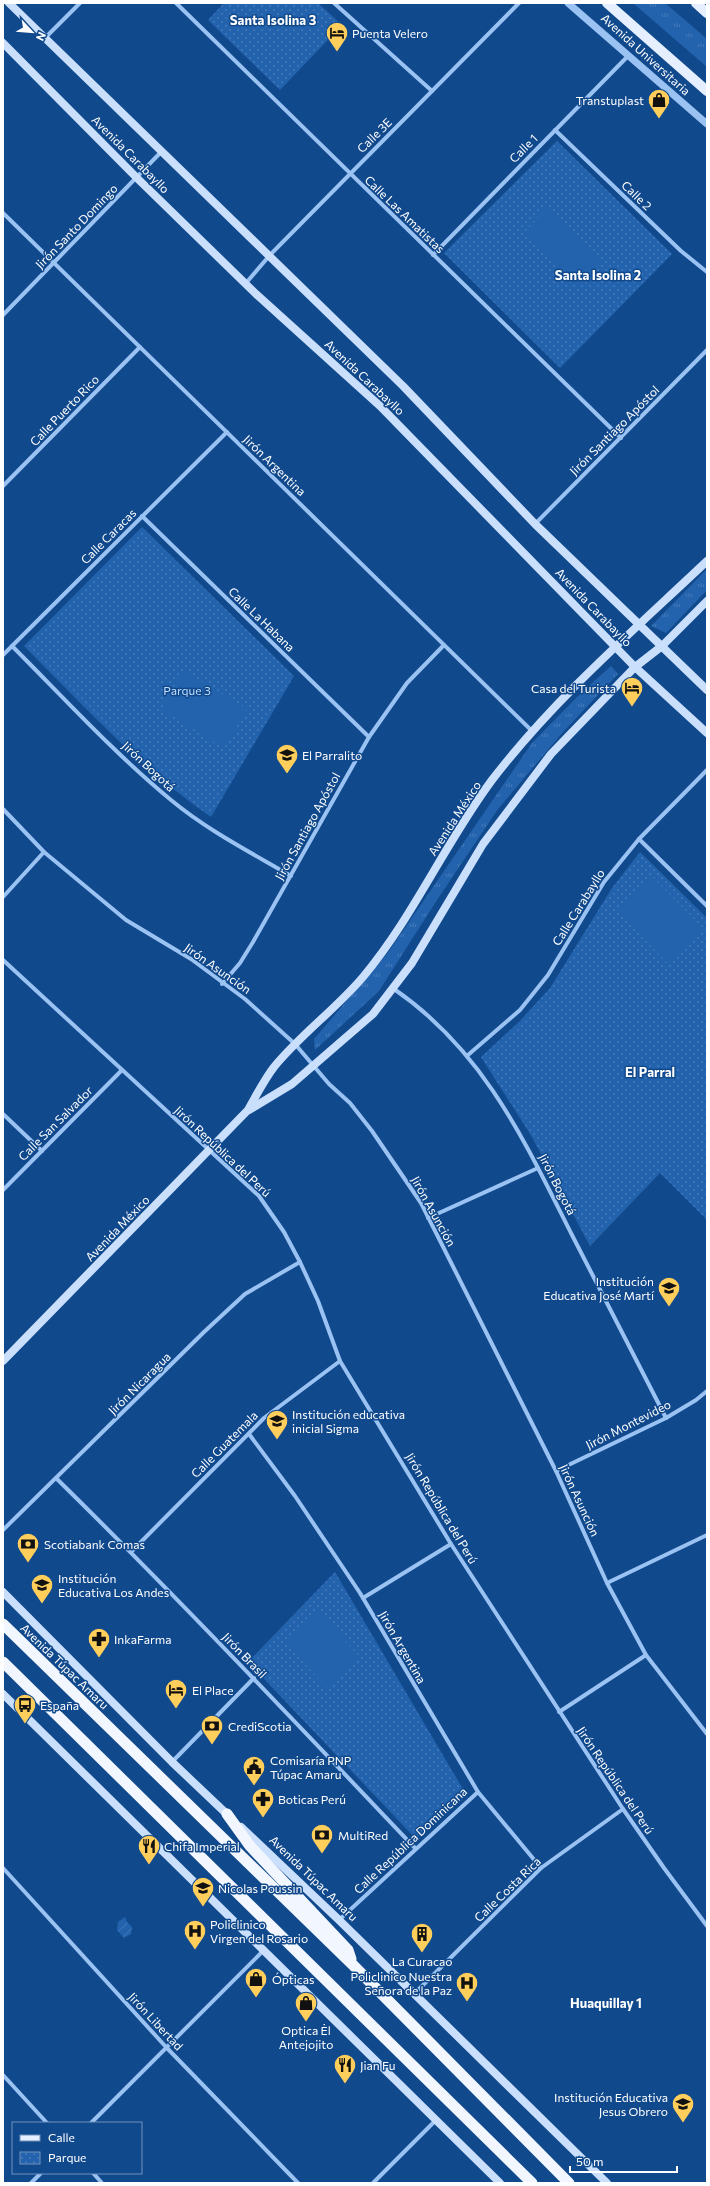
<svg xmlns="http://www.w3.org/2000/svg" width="710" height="2186" font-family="Commissioner,sans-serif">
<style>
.grass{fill:url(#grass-tufts)}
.park{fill:url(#park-dots)}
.garden{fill:url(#garden-furrows)}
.pitch{fill:#2363ad}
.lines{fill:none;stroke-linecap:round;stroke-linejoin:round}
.minor{stroke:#9ac2f2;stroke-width:4}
.tertiary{stroke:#9ac2f2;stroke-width:7}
.secondary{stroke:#c9dffc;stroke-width:8}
.primary{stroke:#e5efff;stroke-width:10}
.trunk{stroke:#f2f7ff;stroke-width:11}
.labels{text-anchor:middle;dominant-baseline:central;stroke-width:3;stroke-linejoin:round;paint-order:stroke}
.poi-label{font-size:12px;fill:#fff;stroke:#11498d;text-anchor:start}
.street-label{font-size:12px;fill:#fff;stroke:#11498d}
.park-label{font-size:12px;fill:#c1ddfd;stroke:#11498d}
.neighbourhood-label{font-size:13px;font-weight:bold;fill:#fff;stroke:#11498d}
</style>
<defs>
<pattern id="grass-tufts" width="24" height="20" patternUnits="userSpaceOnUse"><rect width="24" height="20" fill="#2363ad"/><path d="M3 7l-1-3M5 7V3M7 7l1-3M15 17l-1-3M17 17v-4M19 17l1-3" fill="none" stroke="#447ab9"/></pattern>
<pattern id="park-dots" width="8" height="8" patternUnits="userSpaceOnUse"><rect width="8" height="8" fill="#2363ad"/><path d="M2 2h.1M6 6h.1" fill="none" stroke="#447ab9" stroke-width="1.8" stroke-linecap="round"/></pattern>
<pattern id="garden-furrows" width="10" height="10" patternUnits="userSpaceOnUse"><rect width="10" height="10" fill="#2363ad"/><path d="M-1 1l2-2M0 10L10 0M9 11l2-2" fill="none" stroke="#447ab9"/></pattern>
</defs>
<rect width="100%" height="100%" fill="#11498d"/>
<g class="grass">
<path d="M633 3H665L707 39V67Z"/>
<path d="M707 569V590L666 633 651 626Z"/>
<path d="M611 666 618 674 563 732 498 809 435 903 379 991 315 1050 314 1039 387 954 532 743 582 692Z"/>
</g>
<g class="park">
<path d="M224 3H318L342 25 280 90 208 20Z"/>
<path d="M557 141 672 254 560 368 444 253Z"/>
<path d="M142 527 294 676 211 817C141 769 84 706 24 646Z"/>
<path d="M640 852 707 918V1220L660 1173 590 1246 532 1137 481 1057 520 1021 550 988 612 888Z"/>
<path d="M335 1572 467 1796 416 1839 248 1662Z"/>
</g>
<path class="garden" d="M125 1917 127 1922 132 1927 131 1934 124 1938 117 1930 118 1922Z"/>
<g class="pitch">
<path d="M548 207 603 260 578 286 523 234Z"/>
<path d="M184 671 247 709 224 748 161 709Z"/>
<path d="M651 875 705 930 669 965 616 910Z"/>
<path d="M319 1612 360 1657 327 1688 286 1643Z"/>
</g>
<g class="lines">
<g class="minor">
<path d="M176 3 621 438"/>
<path d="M334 3 432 91"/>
<path d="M45 38 80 3"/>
<path d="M555 130 681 251 707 272"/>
<path d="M3 213 532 731"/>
<path d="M433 255 628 56"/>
<path d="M246 283 270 255 519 3"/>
<path d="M3 315 162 151"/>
<path d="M3 486 140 347"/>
<path d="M142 516 369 737"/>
<path d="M535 524 707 350"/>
<path d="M12 646C64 698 114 753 171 800 207 830 250 852 291 876"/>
<path d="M3 655 227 432"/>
<path d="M3 809 44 852 126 920 191 959 245 999 295 1044 329 1084 350 1103 372 1131 421 1203 556 1471 607 1583 646 1655 707 1734"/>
<path d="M639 839 707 906"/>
<path d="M3 897 44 852"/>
<path d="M3 960 259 1196 284 1232 300 1262 318 1301 340 1361 451 1544 623 1809 664 1868 707 1926"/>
<path d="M222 984 240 963 253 942 369 737 407 683 444 645"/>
<path d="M394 989C484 1051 524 1140 572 1235 603 1296 635 1357 666 1418"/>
<path d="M468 1055 520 1010 548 975 604 882 639 839 707 770"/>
<path d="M3 1114 42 1151"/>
<path d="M3 1190 121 1071"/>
<path d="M428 1218 538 1168"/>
<path d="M249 1434 295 1496 360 1593 478 1792 541 1868"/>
<path d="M556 1471 666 1418 696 1400 707 1391"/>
<path d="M57 1479C179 1599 297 1724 415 1848"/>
<path d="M3 1530 204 1332 245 1294 300 1262"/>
<path d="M131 1552 264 1418 340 1361"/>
<path d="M607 1583 707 1535"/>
<path d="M363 1598 451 1544"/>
<path d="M559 1712 646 1655"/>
<path d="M172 1762 254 1678"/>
<path d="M3 1868 166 2047 298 2183"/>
<path d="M339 1920 478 1792"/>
<path d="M414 1994 541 1868 623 1809"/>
<path d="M3 2075 47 2123"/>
<path d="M91 2123 263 1951"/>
<path d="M93 2173 102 2183"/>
<path d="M31 2183 41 2173"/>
<path d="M373 2183 436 2120"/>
</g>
<path class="tertiary" d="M568 3 707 124"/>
<g class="secondary">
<path d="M9 3 403 386 535 524 707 690"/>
<path d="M3 43 137 178 256 294 380 406 635 667 707 733"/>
<path d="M249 1110 292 1084 373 1014 412 963 483 844 551 754 635 667 662 646 707 601"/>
<path d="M3 1361 248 1110C256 1096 264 1080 274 1067 301 1034 336 1009 363 977 414 916 445 843 492 780 555 698 633 631 707 561"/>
<path d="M3 1592 172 1762 231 1818"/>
<path d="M3 1694 500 2183"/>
<path d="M241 1827 339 1920 607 2183"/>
</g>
<g class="primary">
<path d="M607 3 707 91"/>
<path d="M696 3 707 13"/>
</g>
<g class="trunk">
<path d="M3 1624 353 1965 569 2183"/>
<path d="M3 1662 532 2183"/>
<path d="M227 1814 250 1846 348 1950 351 1959"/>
</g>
</g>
<defs>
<g id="hotel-pin" transform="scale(1.15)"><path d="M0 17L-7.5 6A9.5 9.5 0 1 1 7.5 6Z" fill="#ffce5b" stroke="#11498d"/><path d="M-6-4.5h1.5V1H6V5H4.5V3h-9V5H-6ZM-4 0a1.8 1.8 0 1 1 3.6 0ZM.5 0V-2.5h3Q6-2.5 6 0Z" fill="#111"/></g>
<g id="shop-pin" transform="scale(1.15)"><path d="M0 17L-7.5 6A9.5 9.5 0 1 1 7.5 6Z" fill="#ffce5b" stroke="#11498d"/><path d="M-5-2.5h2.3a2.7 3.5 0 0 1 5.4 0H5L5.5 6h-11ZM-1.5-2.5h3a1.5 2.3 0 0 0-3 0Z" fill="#111"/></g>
<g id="school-pin" transform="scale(1.15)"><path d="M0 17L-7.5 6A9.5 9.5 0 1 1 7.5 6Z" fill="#ffce5b" stroke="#11498d"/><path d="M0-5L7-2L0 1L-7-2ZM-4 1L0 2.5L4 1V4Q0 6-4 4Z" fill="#111"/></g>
<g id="bank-pin" transform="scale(1.15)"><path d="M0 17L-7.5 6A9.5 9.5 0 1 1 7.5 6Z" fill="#ffce5b" stroke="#11498d"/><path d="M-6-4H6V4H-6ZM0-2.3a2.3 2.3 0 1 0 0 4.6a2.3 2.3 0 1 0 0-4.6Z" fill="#111"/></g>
<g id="pharmacy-pin" transform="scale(1.15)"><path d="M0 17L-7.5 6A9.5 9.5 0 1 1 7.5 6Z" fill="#ffce5b" stroke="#11498d"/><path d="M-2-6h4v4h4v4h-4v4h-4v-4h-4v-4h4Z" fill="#111"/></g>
<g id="bus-pin" transform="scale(1.15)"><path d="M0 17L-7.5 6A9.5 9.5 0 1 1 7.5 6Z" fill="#ffce5b" stroke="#11498d"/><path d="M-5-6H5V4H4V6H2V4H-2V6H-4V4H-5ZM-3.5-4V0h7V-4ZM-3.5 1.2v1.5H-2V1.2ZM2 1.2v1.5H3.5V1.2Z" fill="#111"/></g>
<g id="civic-pin" transform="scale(1.15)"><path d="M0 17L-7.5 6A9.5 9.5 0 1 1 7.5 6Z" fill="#ffce5b" stroke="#11498d"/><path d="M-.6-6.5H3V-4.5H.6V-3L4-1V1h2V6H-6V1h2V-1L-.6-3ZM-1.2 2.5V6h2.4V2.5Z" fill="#111"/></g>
<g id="restaurant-pin" transform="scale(1.15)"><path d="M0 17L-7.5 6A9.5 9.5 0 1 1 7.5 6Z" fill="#ffce5b" stroke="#11498d"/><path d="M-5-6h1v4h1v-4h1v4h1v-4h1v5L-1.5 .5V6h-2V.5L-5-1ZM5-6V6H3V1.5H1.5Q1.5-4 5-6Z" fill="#111"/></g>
<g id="hospital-pin" transform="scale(1.15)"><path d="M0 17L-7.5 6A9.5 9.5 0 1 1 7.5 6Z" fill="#ffce5b" stroke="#11498d"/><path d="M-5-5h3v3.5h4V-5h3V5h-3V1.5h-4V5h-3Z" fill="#111"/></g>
<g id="building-pin" transform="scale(1.15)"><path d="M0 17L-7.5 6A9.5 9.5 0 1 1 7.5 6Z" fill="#ffce5b" stroke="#11498d"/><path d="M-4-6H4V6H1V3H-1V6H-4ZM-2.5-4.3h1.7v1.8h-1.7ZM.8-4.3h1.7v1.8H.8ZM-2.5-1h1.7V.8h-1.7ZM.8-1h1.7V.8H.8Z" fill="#111"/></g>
</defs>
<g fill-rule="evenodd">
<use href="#hotel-pin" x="337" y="33"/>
<use href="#shop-pin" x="659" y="100"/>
<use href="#hotel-pin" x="632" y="688"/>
<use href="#school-pin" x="287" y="755"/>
<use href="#school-pin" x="669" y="1288"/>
<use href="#school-pin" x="277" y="1421"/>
<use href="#bank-pin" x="28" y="1544"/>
<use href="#school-pin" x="42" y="1585"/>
<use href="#pharmacy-pin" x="99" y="1639"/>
<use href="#hotel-pin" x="176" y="1690"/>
<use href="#bus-pin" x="25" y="1705"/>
<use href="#bank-pin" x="212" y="1726"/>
<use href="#civic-pin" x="254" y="1767"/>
<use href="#pharmacy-pin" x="263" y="1799"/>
<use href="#bank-pin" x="322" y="1835"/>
<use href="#restaurant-pin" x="149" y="1846"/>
<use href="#school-pin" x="203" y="1888"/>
<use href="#hospital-pin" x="195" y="1931"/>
<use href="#building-pin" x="422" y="1934"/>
<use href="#shop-pin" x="256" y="1979"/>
<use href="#hospital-pin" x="467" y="1983"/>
<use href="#shop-pin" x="306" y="2003"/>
<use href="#restaurant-pin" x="345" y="2065"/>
<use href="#school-pin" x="683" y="2104"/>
</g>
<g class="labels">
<g class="poi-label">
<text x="352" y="33">Puenta Velero</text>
<text x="644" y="100" text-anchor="end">Transtuplast</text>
<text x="616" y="688" text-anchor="end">Casa del Turista</text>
<text x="302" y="755">El Parralito</text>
<text x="654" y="1281" text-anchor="end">Institución<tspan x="654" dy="14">Educativa José Martí</tspan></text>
<text x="292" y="1414">Institución educativa<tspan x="292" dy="14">inicial Sigma</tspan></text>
<text x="44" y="1544">Scotiabank Comas</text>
<text x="58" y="1578">Institución<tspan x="58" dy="14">Educativa Los Andes</tspan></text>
<text x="114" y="1639">InkaFarma</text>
<text x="192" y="1690">El Place</text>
<text x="40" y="1705">España</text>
<text x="228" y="1726">CrediScotia</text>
<text x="270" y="1760">Comisaría PNP<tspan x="270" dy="14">Túpac Amaru</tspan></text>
<text x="278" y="1799">Boticas Perú</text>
<text x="338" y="1835">MultiRed</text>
<text x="164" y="1846">Chifa Imperial</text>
<text x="218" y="1888">Nicolas Poussin</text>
<text x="210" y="1924">Policlinico<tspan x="210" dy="14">Virgen del Rosario</tspan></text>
<text x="422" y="1961" text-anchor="middle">La Curacao</text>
<text x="452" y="1976" text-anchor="end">Policlinico Nuestra<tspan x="452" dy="14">Señora de la Paz</tspan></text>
<text x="272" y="1979">Ópticas</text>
<text x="306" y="2030" text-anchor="middle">Optica Ėl<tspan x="306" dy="14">Antejojito</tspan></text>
<text x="360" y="2065">Jian Fu</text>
<text x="668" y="2097" text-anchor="end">Institución Educativa<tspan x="668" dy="14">Jesus Obrero</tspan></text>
</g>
<g class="street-label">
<text transform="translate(646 54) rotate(42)">Avenida Universitaria</text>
<text transform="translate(374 135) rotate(-45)">Calle 3E</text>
<text transform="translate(523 148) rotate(-45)">Calle 1</text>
<text transform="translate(131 154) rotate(45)">Avenida Carabayllo</text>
<text transform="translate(637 195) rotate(44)">Calle 2</text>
<text transform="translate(405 214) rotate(44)">Calle Las Amatistas</text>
<text transform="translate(76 226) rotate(-46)">Jirón Santo Domingo</text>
<text transform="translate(365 377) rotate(43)">Avenida Carabayllo</text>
<text transform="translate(64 410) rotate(-46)">Calle Puerto Rico</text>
<text transform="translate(614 430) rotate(-45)">Jirón Santiago Apóstol</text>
<text transform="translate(275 465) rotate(44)">Jirón Argentina</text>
<text transform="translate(108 536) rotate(-45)">Calle Caracas</text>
<text transform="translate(594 607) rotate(46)">Avenida Carabayllo</text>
<text transform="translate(262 619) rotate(44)">Calle La Habana</text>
<text transform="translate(149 766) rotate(43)">Jirón Bogotá</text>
<text transform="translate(454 818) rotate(-57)">Avenida México</text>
<text transform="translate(307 826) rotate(-61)">Jirón Santiago Apóstol</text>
<text transform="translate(578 907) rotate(-58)">Calle Carabayllo</text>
<text transform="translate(218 968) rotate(35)">Jirón Asunción</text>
<text transform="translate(55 1123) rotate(-45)">Calle San Salvador</text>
<text transform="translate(223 1151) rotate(43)">Jirón República del Perú</text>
<text transform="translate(558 1184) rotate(63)">Jirón Bogotá</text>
<text transform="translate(434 1211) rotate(61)">Jirón Asunción</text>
<text transform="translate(117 1228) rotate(-46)">Avenida México</text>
<text transform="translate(139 1383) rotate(-45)">Jirón Nicaragua</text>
<text transform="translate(628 1424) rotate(-27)">Jirón Montevideo</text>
<text transform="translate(224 1444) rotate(-45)">Calle Guatemala</text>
<text transform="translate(580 1500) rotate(65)">Jirón Asunción</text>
<text transform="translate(442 1508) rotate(59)">Jirón República del Perú</text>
<text transform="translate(403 1647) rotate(60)">Jirón Argentina</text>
<text transform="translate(245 1655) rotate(46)">Jirón Brasil</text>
<text transform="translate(65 1666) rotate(44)">Avenida Túpac Amaru</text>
<text transform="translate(616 1780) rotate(56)">Jirón República del Perú</text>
<text transform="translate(410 1840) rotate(-43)">Calle República Dominicana</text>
<text transform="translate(314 1878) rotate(44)">Avenida Túpac Amaru</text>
<text transform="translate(507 1889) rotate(-44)">Calle Costa Rica</text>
<text transform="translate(156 2021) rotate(47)">Jirón Libertad</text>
</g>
<g class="park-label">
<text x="187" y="690">Parque 3</text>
</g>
<g class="neighbourhood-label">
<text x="273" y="20">Santa Isolina 3</text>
<text x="598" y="275">Santa Isolina 2</text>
<text x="650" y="1072">El Parral</text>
<text x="606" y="2003">Huaquillay 1</text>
</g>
</g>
<rect width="710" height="2186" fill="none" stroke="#ffffff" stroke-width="8"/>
<rect x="12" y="2122" width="130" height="52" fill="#11498d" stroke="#7092bb"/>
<rect x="20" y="2135" width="20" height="6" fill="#e5efff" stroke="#7092bb"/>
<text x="48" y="2142" font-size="12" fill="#ffffff">Calle</text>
<rect x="20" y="2152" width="20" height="12" fill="url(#park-dots)" stroke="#7092bb"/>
<text x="48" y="2162" font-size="12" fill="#ffffff">Parque</text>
<g transform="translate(32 32) rotate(116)" stroke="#11498d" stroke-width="3" paint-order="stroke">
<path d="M0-3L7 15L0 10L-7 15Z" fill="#ffffff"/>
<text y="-6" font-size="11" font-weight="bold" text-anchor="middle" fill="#ffffff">N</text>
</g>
<path d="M570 2166v6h107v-6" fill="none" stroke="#ffffff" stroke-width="2"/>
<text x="576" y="2166" font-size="12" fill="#ffffff" stroke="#11498d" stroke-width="3" paint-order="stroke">50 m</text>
</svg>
